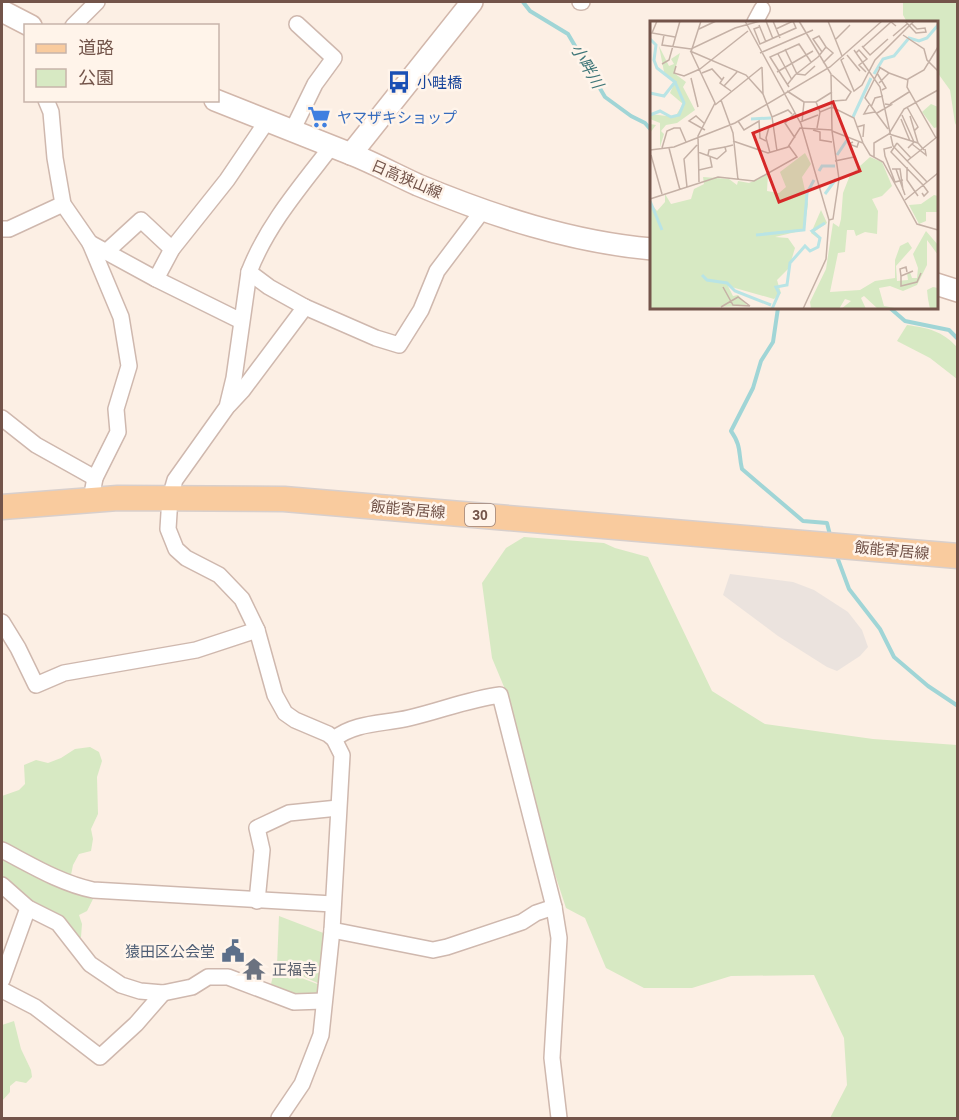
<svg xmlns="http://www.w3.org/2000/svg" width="959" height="1120" font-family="Arial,'Noto Sans JP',sans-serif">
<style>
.industrial{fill:#ebe3de}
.green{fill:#d7e9c3}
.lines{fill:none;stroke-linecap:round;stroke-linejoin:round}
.stream{stroke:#a0d5d6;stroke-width:4}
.street-casing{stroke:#cfb8ae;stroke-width:18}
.secondary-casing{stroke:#d2b7ab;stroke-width:24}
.primary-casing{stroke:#d8cfcc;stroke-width:27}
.street{stroke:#fff;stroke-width:15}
.secondary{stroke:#fff;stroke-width:21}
.primary{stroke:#f9cb9e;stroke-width:24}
.labels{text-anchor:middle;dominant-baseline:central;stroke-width:5;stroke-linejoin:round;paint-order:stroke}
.shield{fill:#fff4ea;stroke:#9d847a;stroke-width:1.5}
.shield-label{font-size:14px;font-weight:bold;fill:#73544a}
.transit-label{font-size:15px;fill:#164399;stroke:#fff4ea;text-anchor:start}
.shop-label{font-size:15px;fill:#366cbe;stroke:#fff4ea;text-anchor:start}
.street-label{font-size:15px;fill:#73544a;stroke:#fff4ea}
.service-label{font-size:15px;fill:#4e5e75;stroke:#fff4ea;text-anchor:end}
.worship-label{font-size:15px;fill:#5b616d;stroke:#fff4ea;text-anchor:start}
.water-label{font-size:16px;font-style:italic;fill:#3f7678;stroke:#fff4ea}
.inset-river{fill:none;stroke:#b9e4e5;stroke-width:3}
.inset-road{fill:none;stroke:#c5b1a6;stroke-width:1.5}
.view{fill:#d62828;fill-opacity:0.15;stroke:#d62828;stroke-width:3}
.inset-edge{fill:none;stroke:#73544a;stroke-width:3}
</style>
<rect width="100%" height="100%" fill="#fcefe4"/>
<path class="industrial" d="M730 574 793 582 814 590 848 612 862 630 868 647 860 656 837 671 827 667 778 636 723 595Z"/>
<g class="green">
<path d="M903 2H957V127L955 123 950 90 937 72 936 22H907L903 15Z"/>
<path d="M907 325C929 328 942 331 957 347V379L930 358 897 341Z"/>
<path d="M524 537 604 543 615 548 648 557 712 691 765 724 873 739 957 745V1118H830L847 1085 844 1038 814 975 731 976 692 988H644L606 968 585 918 566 908 550 859 507 694 492 658 482 583 506 548Z"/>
<path d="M90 747 99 752 102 761 97 777 98 814 91 829 93 839 91 851 79 854 73 865 71 875H63L2 843V796L19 790 25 784 24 765 36 760 48 763 61 758 75 749Z"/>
<path d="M2 856 68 891 93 899 87 911 79 915 82 924 81 937 74 938 65 921 49 910 31 901 2 879Z"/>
<path d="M279 916 326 934 320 984 277 965Z"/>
<path d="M275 968 320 985 318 995 296 998 270 988Z"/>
<path d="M14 1021 21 1049 31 1070 32 1077 26 1083 16 1081 10 1086V1092L2 1101V1025Z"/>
</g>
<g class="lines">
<g class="stream">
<path d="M523 2 530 11 568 34 605 97 631 116 645 123 652 131"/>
<path d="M778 308 773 342 761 361 753 388 731 431C742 447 738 452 742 469L803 521 827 523 830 535"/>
<path d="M890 308 905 321 949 330 958 339"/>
<path d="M836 554 849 589 880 629 894 657 928 686 958 706"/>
</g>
<g class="street-casing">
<g id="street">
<path d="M580 2H582"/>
<path d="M755 22 762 9"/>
<path d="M73 26 97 2"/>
<path d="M46 100 51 112 55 158 63 204 90 243 156 279 241 321"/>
<path d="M292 131 315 84 334 58 297 24"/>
<path d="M2 229H9L63 204"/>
<path d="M90 243 121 317 129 366 116 409 118 432 95 478 91 499"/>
<path d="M106 252 141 220 172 249"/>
<path d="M249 272 269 287 305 307"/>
<path d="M156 279 172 249 227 180 267 121"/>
<path d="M229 405 242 391 305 307 376 338 399 345 421 310 437 271 483 210"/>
<path d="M2 418 36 445 95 478"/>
<path d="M2 622 18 648 36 685 64 673 196 650 257 630"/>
<path d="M334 739C355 722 384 724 409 718 440 711 469 699 500 695L554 907 559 938 552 1058 559 1118"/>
<path d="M2 850C31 865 60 883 93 890L333 904"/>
<path d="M2 885 28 908 58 923 90 964 121 985 140 991 163 993 192 987 208 977H228L294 1002 323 1001"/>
<path d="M257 901 262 850 257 828 289 813 338 808"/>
<path d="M332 930 433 950 447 947 522 922 536 913 554 907"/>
<path d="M2 980 28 908"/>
<path d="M2 990 35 1007 100 1057 136 1024 163 993"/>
<path d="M279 1118 302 1084 321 1035 332 930 342 755 334 739 328 734 295 720 285 713 275 695 257 630 242 599 219 575 186 558 176 549 168 529 170 497 175 480 227 407 234 378 249 272C267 225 301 186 331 147"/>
</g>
</g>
<g class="secondary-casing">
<g id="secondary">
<path d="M2 11 31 26"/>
<path d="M215 100C260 118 306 136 351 154 374 163 396 175 418 185 493 216 571 242 652 249"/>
<path d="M351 154 472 2"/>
<path d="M936 284 958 291"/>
</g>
</g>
<g class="primary-casing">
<path id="primary" d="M2 507 118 498 284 499 958 556"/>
</g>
<use href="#street" class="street"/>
<use href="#secondary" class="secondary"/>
<use href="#primary" class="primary"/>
</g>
<defs>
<g id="bus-bare" transform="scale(1.8)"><path d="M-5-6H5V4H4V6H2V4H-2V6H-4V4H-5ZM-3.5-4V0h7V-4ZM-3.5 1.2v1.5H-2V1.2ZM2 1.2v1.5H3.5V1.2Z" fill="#1a4fb4" stroke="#fff4ea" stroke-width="2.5" paint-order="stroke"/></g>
<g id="supermarket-bare" transform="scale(1.8)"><path d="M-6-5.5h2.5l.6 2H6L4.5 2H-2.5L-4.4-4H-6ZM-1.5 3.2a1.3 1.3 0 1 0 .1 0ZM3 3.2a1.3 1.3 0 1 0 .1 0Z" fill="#3f7fe0" stroke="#fff4ea" stroke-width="2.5" paint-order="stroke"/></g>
<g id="civic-bare" transform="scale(1.8)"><path d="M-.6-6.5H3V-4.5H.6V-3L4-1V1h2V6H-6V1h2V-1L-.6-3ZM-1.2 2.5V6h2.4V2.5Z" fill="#5c6f8a" stroke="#fff4ea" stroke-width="2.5" paint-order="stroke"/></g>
<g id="temple-bare" transform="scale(1.8)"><path d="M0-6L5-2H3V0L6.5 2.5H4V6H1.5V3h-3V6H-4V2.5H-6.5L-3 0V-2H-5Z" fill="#6b7280" stroke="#fff4ea" stroke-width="2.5" paint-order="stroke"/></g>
</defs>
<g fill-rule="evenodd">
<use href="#bus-bare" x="399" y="82"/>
<use href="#supermarket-bare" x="319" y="117"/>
<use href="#civic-bare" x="233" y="951"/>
<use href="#temple-bare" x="254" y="969"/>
</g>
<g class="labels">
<rect class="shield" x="465" y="504" width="30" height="22" rx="4.5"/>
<g class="shield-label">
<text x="480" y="515">30</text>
</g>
<g class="transit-label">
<text x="417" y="82">小畦橋</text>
</g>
<g class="shop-label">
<text x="337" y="117">ヤマザキショップ</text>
</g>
<g class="street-label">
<text transform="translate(407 179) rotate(23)">日高狭山線</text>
<text transform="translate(408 509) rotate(5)">飯能寄居線</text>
<text transform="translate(892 550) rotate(5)">飯能寄居線</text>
</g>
<g class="service-label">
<text x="215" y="951">猿田区公会堂</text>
</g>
<g class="worship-label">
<text x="272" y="969">正福寺</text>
</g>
<g class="water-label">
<text transform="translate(587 66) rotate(60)">小畔川</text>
</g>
</g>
<g transform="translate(650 21)">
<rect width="288" height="288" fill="#fcefe4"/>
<path d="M9 25 19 45 24 43 21 38 30 32 24 52 36 61 33 66 45 89 27 102 16 104 11 110 14 113 10 126V102L0 98V103L6 104 0 112V93L25 96 33 83 20 72 25 61 14 51ZM281 83 288 86V106L284 107 272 91ZM155 132 161 143 152 156 158 183 154 209 125 216 138 217 145 227 139 247 127 259 131 272 124 278 78 265 83 275 88 274 98 285 0 288V181L7 190 15 181V173L21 183 41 178 44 168 54 163 53 156 79 158 87 164 88 160 99 162 118 153 117 170 129 172 136 166 130 151ZM220 136 232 141 242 165 232 175 222 178 228 190 227 213 215 211 206 215 204 209H197L195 231 188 232 180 271 210 269 225 260 245 257V239L250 225 258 221 262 227 246 245 247 260 258 259 257 252 260 251 262 257H267L268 247 263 233 276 210 288 224V234L277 219V244L267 264 253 270 240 265 229 267 234 285 250 288H228L214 275 211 277 216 288H191L201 280 195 278 189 288H161L160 281 176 248 183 202 189 206 191 198 193 172 200 154ZM284 174 288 175V191H276V200L269 203 259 184 271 183ZM171 189 177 202 164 211 171 219 168 224 169 218 161 212ZM283 266 288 267V288H280L278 278 277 269Z" fill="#d7e9c3"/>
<path class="inset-river" d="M0 18 6 24 4 39 7 47 25 61 14 75 0 72M224 53 233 38 244 35 259 17 269 20 277 17 288 4M0 94 10 90 21 96 29 94 34 82 25 61M203 96 221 57M101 98 121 97M187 134 197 119M169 150 172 145H185M175 173 186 158M0 180 12 209M106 214 154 209 157 172 164 159M52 254 57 259 77 262 85 270 121 284M122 288 129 272 126 266 137 264 140 242 155 225 160 230 168 226 170 217 162 210 175 202"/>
<path class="inset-road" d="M7 0 2 12 25 16M95 0 151 103 179 199 176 238 153 288M116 0 123 18M123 0 130 17M149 0 181 53 182 110M178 0 192 35M255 0 266 12 276 11 275 7 267 8 262 3M109 4 116 21M109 6 104 8 110 23 146 7 143 0 126 8M49 8 66 0M14 14 12 24 41 28 85 7 110 0M253 14 274 28 277 39 288 50M243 15 257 3M186 18 200 4M212 25 220 34 238 18M213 26 241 1 246 5M135 28 147 53 155 54 165 45M204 29 230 66 243 125 277 161M40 30 96 54 113 73 122 96 127 130M110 32 163 9M206 32 209 29 217 38 209 44 216 51M128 33 142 59M197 34 210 50M194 37 191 39 204 70 212 64 225 39 264 0M173 42 183 32 176 26M12 43 19 39 30 0M26 45 24 52 34 55 50 48M112 46 113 73M230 47 215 77 238 108M50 48 98 10M127 51 163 30M52 52 62 48 72 59M227 52 236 67 232 69M239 52 258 59M182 54 201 71 196 79 183 80M74 56 70 62 81 70M41 57 48 86M229 62 239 52 229 46M137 64 145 54 168 36 176 26 169 15 163 18 172 31M74 65 87 51M139 66 120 36 149 23 161 41M137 70 154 81M71 79 83 112 88 159M166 81 182 71M240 83 259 71M65 84 112 46M219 84 214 93 225 91M221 86 225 77 233 75M257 86 268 106 264 110M145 92 135 102 145 117M227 92 241 84 235 83M252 94 264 121 258 127M260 95 268 122M122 96 138 89 142 93M251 98 260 120M88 100 94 109 109 100 110 117 116 120M150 101 168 94M152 101 154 81H166L170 91M119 106 116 117 120 132M207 106 214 104 213 116M167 107 170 91 182 86 204 97 213 122M55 109 39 100 46 95 55 103M163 109 170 111V119L182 121M239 113 268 122 274 129M286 117 257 66 258 58 274 49 288 26M83 120 118 132 138 126 150 107 182 109M203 121 199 123 207 126 209 120M247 122 241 131 273 164 278 171 274 175 272 172M247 122 261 137M262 123 276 134 275 128M242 126 234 128 235 135 245 161 253 159M12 127 17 110 24 107H30L36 121M19 127 30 169M0 129 24 126 85 102 180 46 232 0M48 131 67 138 76 130 75 126 83 124M1 134 12 173M58 134 59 129 75 126M224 136V122L239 113 254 88 288 69M185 140 204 136M257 140 287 116M257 146V159L268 175M242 148H250L253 169M246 148 255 174M49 149 62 146 60 136M49 161 48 115 65 82 41 31 51 0M37 166 34 138 47 124M0 178 68 156 104 160 147 136 139 125M255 179 288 152M179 199 183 198 189 158 182 110 213 122 220 134 233 141 267 203 288 209M263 250 251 255V265L267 261 271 252M251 255 250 248 256 246 257 251M73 266 83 284 100 285M71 286 88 276 100 285"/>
<path class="view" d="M183 81 210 150 129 181 103 112Z"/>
<rect width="288" height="288" class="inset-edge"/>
</g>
<rect width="959" height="1120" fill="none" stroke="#73544a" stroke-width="6"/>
<rect x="24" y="24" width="195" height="78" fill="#fff4ea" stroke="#c7b4aa" stroke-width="1.5"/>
<rect x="36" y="44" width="30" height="9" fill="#f9cb9e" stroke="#c7b4aa" stroke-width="1.5"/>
<text x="78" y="54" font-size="18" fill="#73544a">道路</text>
<rect x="36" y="69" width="30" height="18" fill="#d7e9c3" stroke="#c7b4aa" stroke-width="1.5"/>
<text x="78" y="84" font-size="18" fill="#73544a">公園</text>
</svg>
